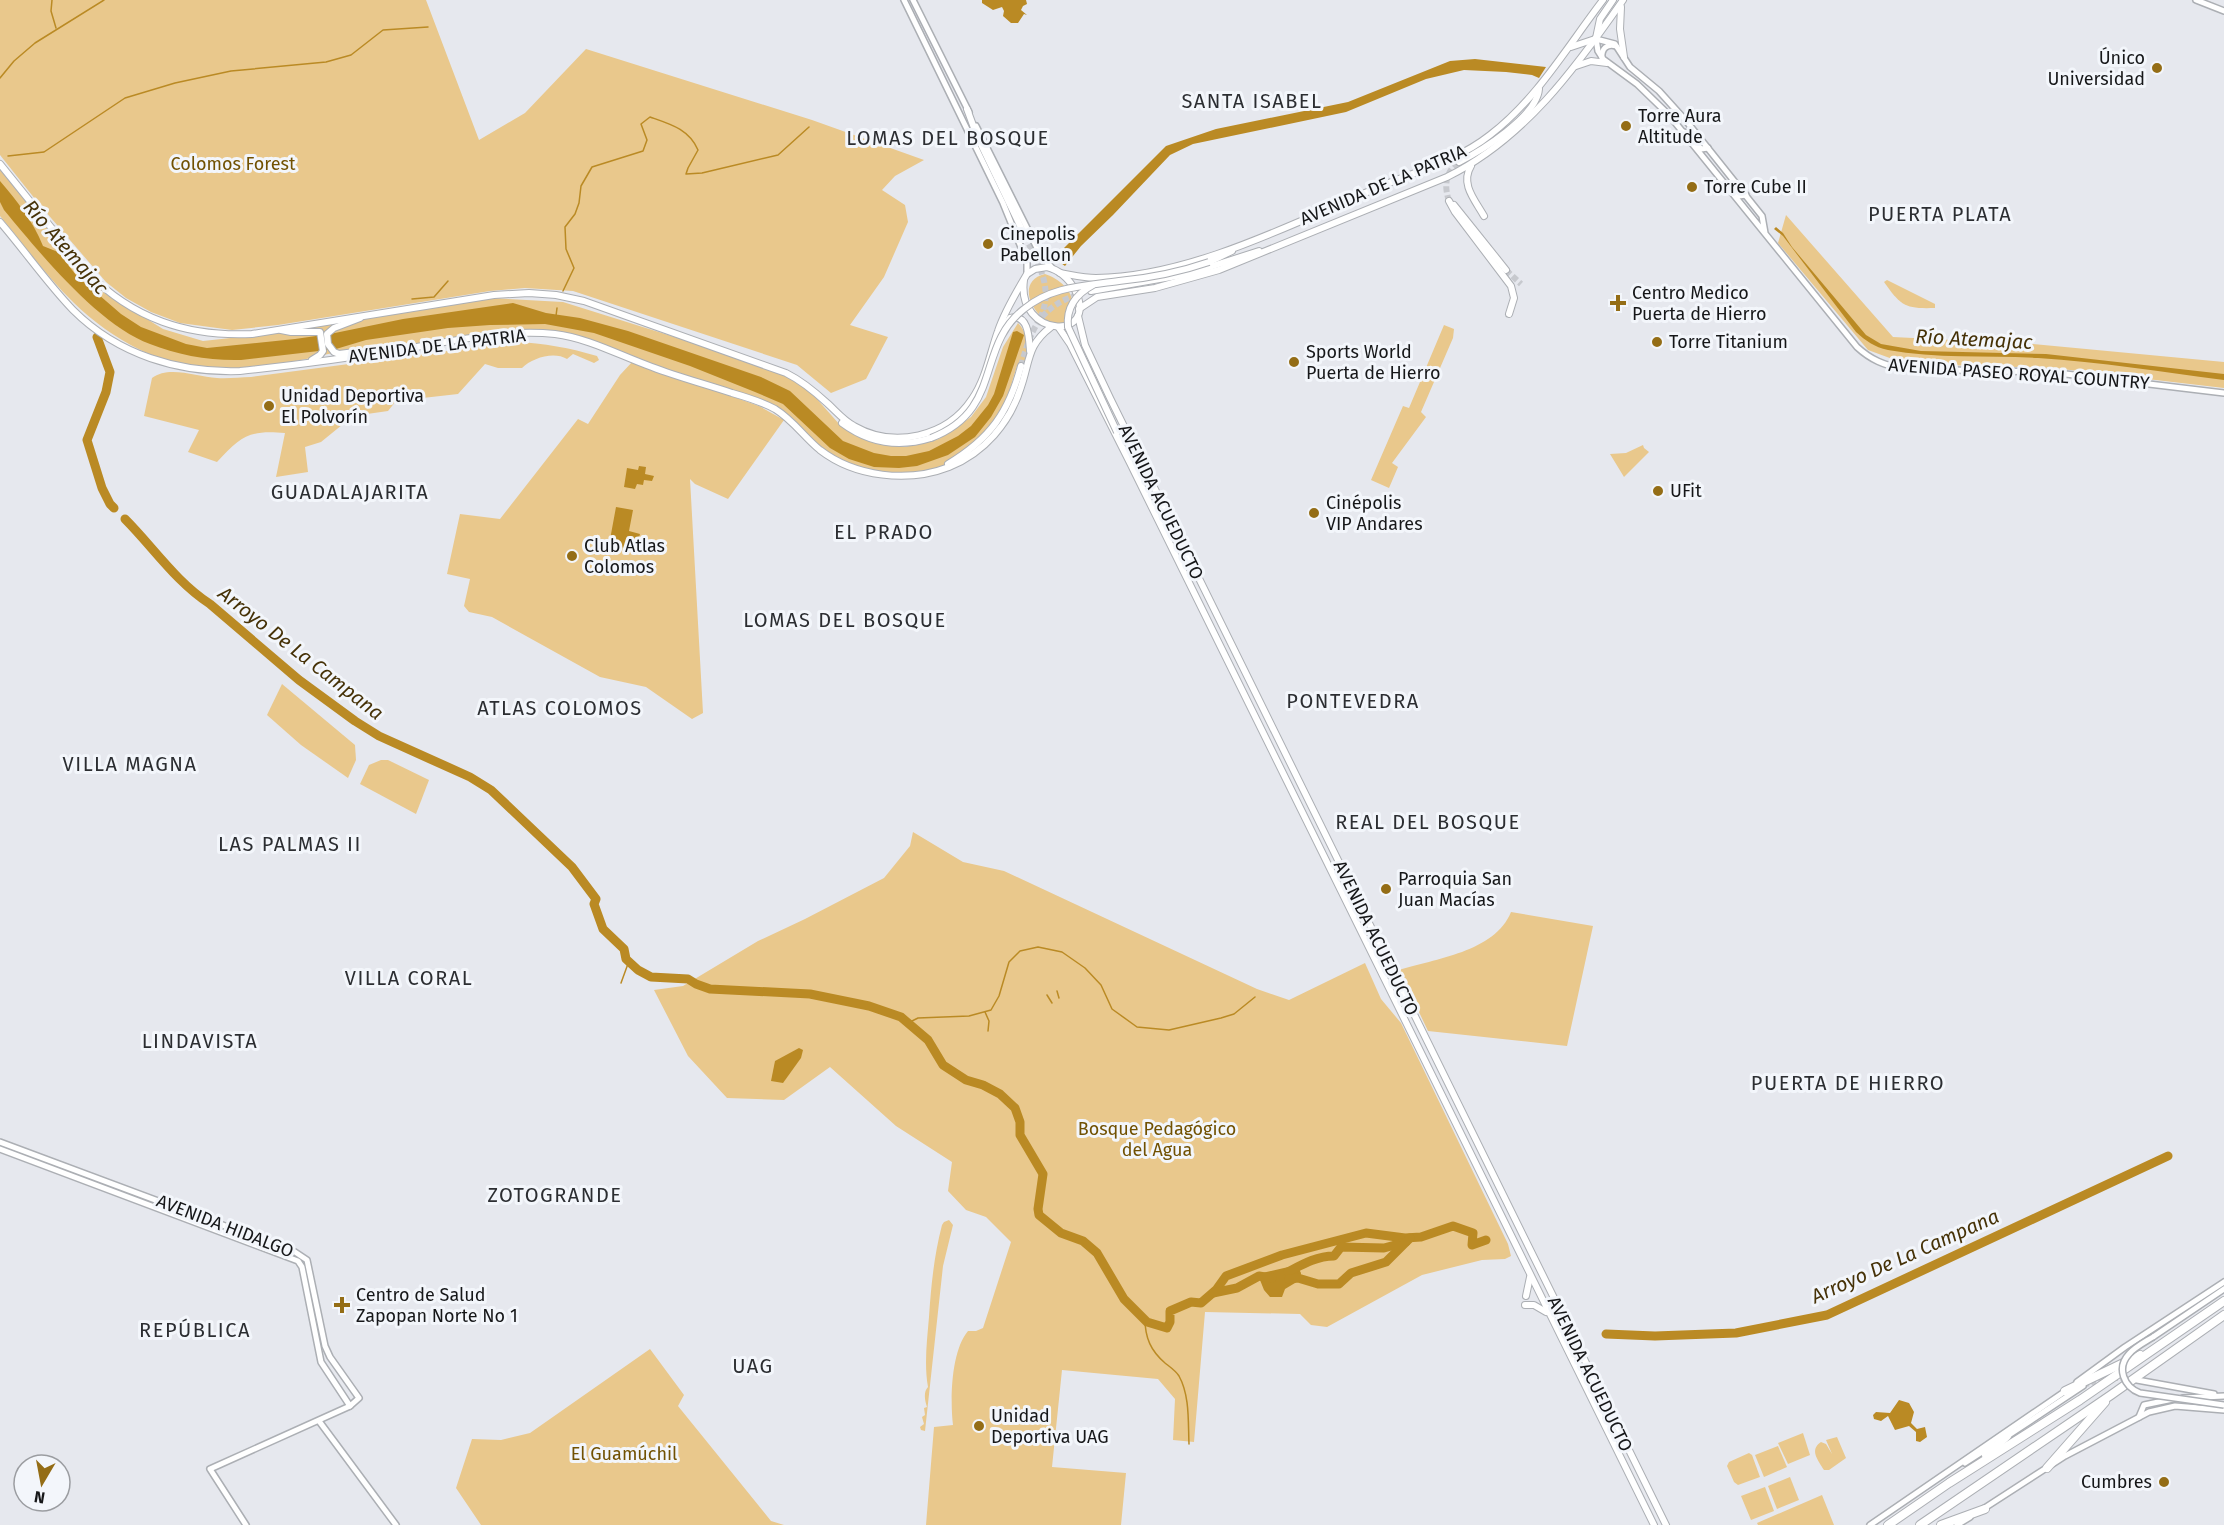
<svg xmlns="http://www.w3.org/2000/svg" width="2224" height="1525" font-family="'Fira Sans',sans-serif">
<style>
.green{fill:#e9c88c}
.water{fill:#ba8a24}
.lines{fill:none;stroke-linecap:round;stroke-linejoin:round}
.stream{stroke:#ba8a24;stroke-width:1.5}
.river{stroke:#ba8a24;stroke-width:9}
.secondary-tunnel{stroke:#c7c9ce;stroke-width:5;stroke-dasharray:5 2.5;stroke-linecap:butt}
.primary-tunnel{stroke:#c7c9ce;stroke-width:6;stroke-dasharray:6 3;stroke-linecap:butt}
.secondary-casing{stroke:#acafb4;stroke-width:8}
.primary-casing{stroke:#acafb4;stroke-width:8}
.highway-casing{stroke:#acafb4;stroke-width:10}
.secondary{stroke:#fff;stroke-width:5}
.primary{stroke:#fff;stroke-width:6}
.highway{stroke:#fff;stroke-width:8}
.secondary-bridge-casing{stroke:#acafb4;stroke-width:8;stroke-linecap:butt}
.primary-bridge-casing{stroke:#acafb4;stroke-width:8;stroke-linecap:butt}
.secondary-bridge{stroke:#fff;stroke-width:5}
.primary-bridge{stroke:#fff;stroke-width:6}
.poi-dot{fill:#946d16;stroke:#f3f6fb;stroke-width:2}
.labels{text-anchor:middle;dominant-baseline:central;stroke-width:6;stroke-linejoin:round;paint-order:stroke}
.poi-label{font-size:18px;fill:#161719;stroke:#f3f6fb;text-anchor:start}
.park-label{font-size:18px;fill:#715102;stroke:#f3f6fb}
.street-label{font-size:18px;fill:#161719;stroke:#f3f6fb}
.neighbourhood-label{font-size:20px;letter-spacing:1.5px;fill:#2c2e32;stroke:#f3f6fb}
.water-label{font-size:20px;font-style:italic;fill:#463208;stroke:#f3f6fb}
</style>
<rect width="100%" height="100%" fill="#e6e8ee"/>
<g class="green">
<path d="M0 0H426L479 140 525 113 586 49 812 120 924 160 895 176 882 190 905 205 908 222 884 277 850 325 888 337 866 379 831 393 797 365 573 291 525 288 490 291 278 325 232 330 180 323 151 312 126 298 106 282 39 204 0 155Z"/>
<path d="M0 167 99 286 113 298 163 329 203 341 285 332 492 298 563 302 748 360 786 375 808 389 840 425 853 434 868 441 905 447 939 439 971 417 986 397 1003 347 1018 323C1030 335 1027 351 1024 367L1017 366 1006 402 990 428 962 455 935 471 901 476 860 469 823 450 792 421 761 401 547 332 328 354C294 362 260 369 225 370 169 372 112 340 74 303 47 277 24 245 0 216Z"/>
<path d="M1786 215 1893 337 2033 344 2224 362V388L2053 368 1906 364 1868 350 1778 243Z"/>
<path d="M1045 274C1061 279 1077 294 1072 312 1071 316 1068 321 1064 323 1043 333 1008 283 1045 274Z"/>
<path d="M1887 280 1935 304V308C1905 309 1901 306 1884 282Z"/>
<path d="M1444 325 1454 329 1453 338 1421 412 1426 417 1392 463 1398 467 1389 488 1371 480 1403 406 1409 408Z"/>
<path d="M515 342C544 343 570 348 597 356L599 360 594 363 573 354 567 359C554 351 532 358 522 368H498L485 364 458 394 396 401 388 411 353 416 321 442 305 447 308 472 276 477 285 433C248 430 241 436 217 462L188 452 199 430 144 416 152 378C169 365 197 377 217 378 228 379 240 377 251 377Z"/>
<path d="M633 361 759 406 784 420 728 499 695 484 690 479 703 713 692 719 646 687 600 677 492 617 469 612 464 606 470 579 447 574 460 514 500 519 578 419 588 424 620 375Z"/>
<path d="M1643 445 1644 448 1649 452 1624 477 1610 454 1626 453Z"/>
<path d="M282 684 355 745 356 760 348 778 301 745 267 715Z"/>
<path d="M381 760H388L429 780 416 814 360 784 369 765Z"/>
<path d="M913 832 963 862 1004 871 1257 989 1289 1000 1365 963 1381 999 1401 1023 1508 1244 1511 1256 1505 1259 1482 1260 1422 1275 1327 1327 1311 1325 1300 1314 1205 1312 1194 1442 1173 1440 1175 1399 1158 1379 1062 1370 1052 1467 1126 1473 1121 1525H926L934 1427 953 1425C950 1400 951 1351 968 1331H976L983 1328 1011 1242 986 1217 966 1210 948 1191 952 1162 896 1126 830 1067 784 1100 727 1098 688 1056 654 990 683 986 758 941 805 919 884 878 910 846Z"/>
<path d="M1511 912 1593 926 1567 1046 1428 1031 1399 970C1434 959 1495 952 1511 912Z"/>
<path d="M949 1220 953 1225 943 1266 925 1431 921 1430 920 1427 924 1424 922 1417 925 1415 924 1408 927 1407C925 1401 923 1392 928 1387 924 1364 927 1341 929 1317 931 1286 934 1256 942 1225L944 1222Z"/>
<path d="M650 1349 684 1395 678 1406 771 1521 784 1525H481L456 1488 472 1439 501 1440 530 1433Z"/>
<path d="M1803 1433 1810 1455 1788 1464 1778 1443Z"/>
<path d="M1837 1437 1846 1458 1829 1470H1824C1818 1460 1809 1450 1821 1442L1826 1444 1832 1454 1826 1440Z"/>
<path d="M1778 1446 1787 1467 1764 1477 1755 1455Z"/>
<path d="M1749 1453 1752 1455 1760 1477 1738 1485 1734 1482 1727 1466 1729 1462Z"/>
<path d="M1790 1477 1799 1500 1777 1509 1768 1486Z"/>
<path d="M1765 1487 1774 1511 1751 1520 1741 1496Z"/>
<path d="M1822 1495 1834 1525H1758L1757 1523Z"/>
</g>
<g class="water">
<path d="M982 0H1026L1027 4 1023 6 1021 10 1027 15 1024 14 1018 23H1011L1003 16 1004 11 1002 7 993 10 982 3Z"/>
<path d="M1475 59 1546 67 1539 78 1532 75 1506 72 1464 70 1426 79 1346 112 1193 144 1170 155 1113 215 1081 246 1065 266 1054 258 1166 146 1216 129 1348 102 1450 61Z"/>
<path d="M0 181C17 201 33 221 43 246L58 252 76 275 121 314 141 327 186 344 207 348 295 339 330 334 403 319 513 303 546 313 580 318 628 331 761 377 790 391 843 441 874 453 891 456H906L929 451 958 436 971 426 988 405 994 394 1013 332 1017 331 1024 335 1003 396 991 417 975 437 948 455 917 466 899 468 874 467 849 459 830 448 783 404 755 392 690 366 594 333 545 324 490 325 448 328 366 340 336 349 241 360C211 361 177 355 150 344 98 325 39 252 4 210L0 202Z"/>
<path d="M1776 227 1783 233 1792 247 1866 335 1881 344 1921 351 2046 354 2224 374V380C2162 372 2100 362 2038 358 1988 355 1937 359 1888 350 1874 347 1866 341 1856 332L1783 236 1774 229Z"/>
<path d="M639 466 646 467 645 474 654 476 652 481 644 480 643 485 637 484 635 489 624 487 627 468 638 470Z"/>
<path d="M616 507 633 510 629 531 640 534 637 545 626 543 625 548 609 545Z"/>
<path d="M799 1048 803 1050 801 1058 783 1083 771 1081 775 1061Z"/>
<path d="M1297 1265 1301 1273 1300 1280 1285 1289 1282 1297H1270L1264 1290 1260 1280 1262 1273Z"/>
<path d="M1899 1400 1909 1403 1914 1412 1911 1423 1917 1429 1925 1427 1927 1437 1920 1442 1916 1441V1432L1909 1426 1895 1430 1888 1416 1881 1421 1874 1419 1873 1415 1876 1412 1890 1413Z"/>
</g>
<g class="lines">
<g class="stream">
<path d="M52 0 51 11 56 28"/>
<path d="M0 78 14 61 35 43 104 0"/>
<path d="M8 156 44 152 125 98 175 83 231 71 326 62 351 55 383 30 428 27"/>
<path d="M563 291 574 268 566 249 565 227 575 214 579 203 581 186 592 167 643 151 647 140 641 124 650 117C670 124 689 129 698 150L688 168 686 174 702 173 778 155 809 127"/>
<path d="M412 299 434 297 448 281"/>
<path d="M556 316 557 308"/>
<path d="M621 983 629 961"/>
<path d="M1057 991 1059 998"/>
<path d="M1047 995 1052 1003"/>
<path d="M985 1012 989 1021 988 1031"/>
<path d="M908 1023 918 1018 969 1016 991 1010 999 996 1009 962 1020 951 1038 947 1062 952 1085 968 1101 985 1112 1009 1137 1027 1169 1030 1221 1018 1234 1014 1255 997"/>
<path d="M1145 1319C1145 1338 1151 1351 1165 1363 1170 1367 1176 1371 1179 1376 1190 1396 1188 1422 1189 1444"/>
</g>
<g class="river">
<path d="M97 337 110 372 106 392 87 440 102 488 110 504 114 508"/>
<path d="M125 519C153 547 176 582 210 604L299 680 355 721 379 736 470 777 491 790 572 867 596 899 594 904 603 929 624 949 626 959 638 970 651 977 688 979 696 984 710 989 810 994 869 1006 901 1017 928 1040 943 1065 966 1080 983 1085 1000 1094 1015 1108 1020 1122V1135L1043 1174 1038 1209 1039 1215 1061 1233 1083 1241 1097 1253 1124 1299 1147 1322 1167 1328 1170 1322V1311L1191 1302 1201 1303 1216 1290 1226 1276 1282 1255 1366 1233 1405 1238 1421 1237 1453 1226 1473 1233 1472 1245 1486 1240"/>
<path d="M1288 1272C1303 1264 1317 1256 1334 1256L1341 1247 1384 1248 1406 1242"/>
<path d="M1289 1279 1298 1278 1318 1284H1339L1351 1273 1386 1262 1410 1238"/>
<path d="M1213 1293 1237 1288 1259 1276 1272 1278"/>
<path d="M1606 1334 1655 1336 1736 1333 1827 1315 2168 1156"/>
</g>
<path class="secondary-tunnel" d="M2084 1385 2112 1378 2127 1379"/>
<g class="primary-tunnel">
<path d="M1449 201C1444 186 1445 172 1459 162"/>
<path d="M1025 236C1037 262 1054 287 1041 316"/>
<path d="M1506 270 1521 284"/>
<path d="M1021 366C1031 329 1040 306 1080 294"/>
</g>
<g class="secondary-casing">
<g id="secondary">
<path d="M904 0 1003 203 1027 262V274"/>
<path d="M913 0 969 112"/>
<path d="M2196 0 2224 11"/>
<path d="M1602 58C1601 49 1607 43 1616 46"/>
<path d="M976 126 1040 254 1052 268"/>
<path d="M1684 132 1689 134 1701 149 1708 148"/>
<path d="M1731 187 1739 196 1746 195"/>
<path d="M1765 233 1762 216 1687 122 1659 91 1630 67 1615 44 1596 39 1598 51 1603 59 1637 84 1669 115 1857 347C1871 360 1884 365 1903 369L2049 372 2224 393"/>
<path d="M0 1142 295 1252 307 1260 325 1346 330 1357 359 1398 350 1406 210 1469 246 1525"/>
<path d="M0 1149 298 1261 302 1267 321 1362 350 1406"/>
<path d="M2153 1337 2224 1289"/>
<path d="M2137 1380 2214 1394"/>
<path d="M2077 1382 2125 1347 2224 1282"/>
<path d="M2183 1398 2224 1396"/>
<path d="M2139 1417 2144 1405 2173 1399"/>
<path d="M319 1421 396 1525"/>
<path d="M2006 1437 2083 1386"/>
<path d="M1965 1463 1993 1445"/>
<path d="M1983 1509 2065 1456 2149 1412 2175 1406 2224 1410"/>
<path d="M1870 1525 2067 1390"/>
<path d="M1957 1525 1970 1517"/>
</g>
</g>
<g class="primary-casing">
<g id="primary">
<path d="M1621 7 1620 29 1624 57"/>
<path d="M1596 38 1600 19 1613 0"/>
<path d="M1571 47 1595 39"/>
<path d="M1576 66 1591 61 1607 63"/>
<path d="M967 109 977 136 1025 236"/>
<path d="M1459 162C1481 151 1537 116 1539 89"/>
<path d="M0 164 87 272C133 319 187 337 252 334L494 295 529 293 556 295 584 301 786 373C802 381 814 391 827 403 836 411 843 420 854 426 894 449 947 437 972 399 986 379 990 353 998 331 1005 310 1016 293 1027 274L1035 269 1047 267C1059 270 1069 279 1075 290 1100 342 1016 338 1024 280"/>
<path d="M1471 166C1460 184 1475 200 1484 216"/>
<path d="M1449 201 1455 212 1511 286 1514 298 1509 314"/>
<path d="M1454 205 1506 270"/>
<path d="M0 222C25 251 47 283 73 310 118 355 179 373 240 371 297 365 355 357 411 348 458 340 507 329 555 334 588 338 621 356 652 367 678 377 705 384 732 393 746 397 762 402 775 409 793 420 804 437 820 450 855 477 908 483 949 467 984 453 1010 423 1021 387 1030 361 1027 345 1051 327"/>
<path d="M1209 262 1232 251"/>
<path d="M1060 273C1072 275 1084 278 1096 278 1190 277 1294 223 1379 187 1417 171 1457 161 1490 135 1537 99 1567 47 1603 0"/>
<path d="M1091 291 1188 274 1259 251"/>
<path d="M1079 309 1097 297 1155 288 1219 270 1447 177C1524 139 1575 69 1623 0"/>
<path d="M1078 316 1085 345 1110 398 1666 1525"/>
<path d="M1059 328 1070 344 1130 463 1654 1525"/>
<path d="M281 330 291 332H320L323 351 320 355 312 360"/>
<path d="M1001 331 1010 318C1029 313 1029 339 1030 351"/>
<path d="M355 352 339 354 334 352 328 344 327 334 334 328 360 318"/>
<path d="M842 423C869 443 899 448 931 438"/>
<path d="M948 464C990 439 1009 412 1021 366"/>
<path d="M1526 1296 1530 1277"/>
<path d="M1525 1305H1534L1546 1312"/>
</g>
</g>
<g class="highway-casing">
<g id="highway">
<path d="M2065 1391 2140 1355"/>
<path d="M1986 1455 2007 1436"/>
<path d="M2047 1468 2105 1402"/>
<path d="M1888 1525 1949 1483 2080 1400 2224 1301"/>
<path d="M1920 1525 2111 1395 2224 1315"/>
<path d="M1941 1525 1985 1509"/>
</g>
</g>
<use href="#secondary" class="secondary"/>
<use href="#primary" class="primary"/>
<use href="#highway" class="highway"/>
<g class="secondary-bridge-casing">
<path id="secondary-bridge" d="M2153 1337C2145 1342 2135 1347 2129 1354 2116 1368 2124 1387 2140 1393L2224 1405"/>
</g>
<g class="primary-bridge-casing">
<g id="primary-bridge">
<path d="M1093 285C1076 294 1066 308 1068 327L1117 432"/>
<path d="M931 438C1004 410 975 347 1024 309 1052 286 1085 286 1119 281 1150 278 1180 272 1209 262"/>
</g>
</g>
<use href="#secondary-bridge" class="secondary-bridge"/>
<use href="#primary-bridge" class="primary-bridge"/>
</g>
<g class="poi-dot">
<circle cx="2157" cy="68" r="6"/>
<circle cx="1626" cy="126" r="6"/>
<circle cx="1692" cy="187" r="6"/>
<circle cx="988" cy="244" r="6"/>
<path d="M1615 294h6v6h6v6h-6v6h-6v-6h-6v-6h6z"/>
<circle cx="1657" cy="342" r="6"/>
<circle cx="1294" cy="362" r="6"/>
<circle cx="269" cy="406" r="6"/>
<circle cx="1658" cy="491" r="6"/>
<circle cx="1314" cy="513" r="6"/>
<circle cx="572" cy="556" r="6"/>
<circle cx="1386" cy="889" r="6"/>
<path d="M339 1296h6v6h6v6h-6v6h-6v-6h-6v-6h6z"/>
<circle cx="979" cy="1426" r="6"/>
<circle cx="2164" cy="1482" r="6"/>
</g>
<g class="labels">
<g class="poi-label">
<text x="2145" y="58" text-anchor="end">Único<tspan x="2145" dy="21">Universidad</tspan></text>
<text x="1638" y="116">Torre Aura<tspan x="1638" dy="21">Altitude</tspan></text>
<text x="1704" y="187">Torre Cube II</text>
<text x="1000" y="234">Cinepolis<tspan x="1000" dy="21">Pabellon</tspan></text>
<text x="1632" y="293">Centro Medico<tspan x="1632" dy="21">Puerta de Hierro</tspan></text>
<text x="1669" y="342">Torre Titanium</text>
<text x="1306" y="352">Sports World<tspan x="1306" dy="21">Puerta de Hierro</tspan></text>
<text x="281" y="396">Unidad Deportiva<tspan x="281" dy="21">El Polvorín</tspan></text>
<text x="1670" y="491">UFit</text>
<text x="1326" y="503">Cinépolis<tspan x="1326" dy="21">VIP Andares</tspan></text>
<text x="584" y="546">Club Atlas<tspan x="584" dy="21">Colomos</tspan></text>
<text x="1398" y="879">Parroquia San<tspan x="1398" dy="21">Juan Macías</tspan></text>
<text x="356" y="1295">Centro de Salud<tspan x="356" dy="21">Zapopan Norte No 1</tspan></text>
<text x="991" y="1416">Unidad<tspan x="991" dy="21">Deportiva UAG</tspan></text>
<text x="2152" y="1482" text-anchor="end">Cumbres</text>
</g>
<g class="park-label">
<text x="233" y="164">Colomos Forest</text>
<text x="1157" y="1129">Bosque Pedagógico<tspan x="1157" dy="21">del Agua</tspan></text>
<text x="624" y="1454">El Guamúchil</text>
</g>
<g class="street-label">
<text transform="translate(1383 185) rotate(-23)">AVENIDA DE LA PATRIA</text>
<text transform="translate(437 346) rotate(-7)">AVENIDA DE LA PATRIA</text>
<text transform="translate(2019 374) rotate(4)">AVENIDA PASEO ROYAL COUNTRY</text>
<text transform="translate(1161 502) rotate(64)">AVENIDA ACUEDUCTO</text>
<text transform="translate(1376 938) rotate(64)">AVENIDA ACUEDUCTO</text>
<text transform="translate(225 1226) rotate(21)">AVENIDA HIDALGO</text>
<text transform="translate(1590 1374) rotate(64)">AVENIDA ACUEDUCTO</text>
</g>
<g class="neighbourhood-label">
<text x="1252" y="101">SANTA ISABEL</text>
<text x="948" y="138">LOMAS DEL BOSQUE</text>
<text x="1940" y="214">PUERTA PLATA</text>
<text x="350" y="492">GUADALAJARITA</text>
<text x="884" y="532">EL PRADO</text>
<text x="845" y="620">LOMAS DEL BOSQUE</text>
<text x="1353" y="701">PONTEVEDRA</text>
<text x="560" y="708">ATLAS COLOMOS</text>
<text x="130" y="764">VILLA MAGNA</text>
<text x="1428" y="822">REAL DEL BOSQUE</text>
<text x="290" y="844">LAS PALMAS II</text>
<text x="409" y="978">VILLA CORAL</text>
<text x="200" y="1041">LINDAVISTA</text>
<text x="1848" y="1083">PUERTA DE HIERRO</text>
<text x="555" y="1195">ZOTOGRANDE</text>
<text x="195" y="1330">REPÚBLICA</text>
<text x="753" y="1366">UAG</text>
</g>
<g class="water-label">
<text transform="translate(66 247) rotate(49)">Río Atemajac</text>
<text transform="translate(1974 339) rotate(3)">Río Atemajac</text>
<text transform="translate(301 653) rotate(38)">Arroyo De La Campana</text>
<text transform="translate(1905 1256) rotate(-24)">Arroyo De La Campana</text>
</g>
</g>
<g transform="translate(42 1483) rotate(190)"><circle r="28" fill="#f3f6fb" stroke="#9b9da1" stroke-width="1.5"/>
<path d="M0-4.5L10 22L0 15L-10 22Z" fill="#946d16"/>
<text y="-9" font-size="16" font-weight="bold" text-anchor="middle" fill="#161719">N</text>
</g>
</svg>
